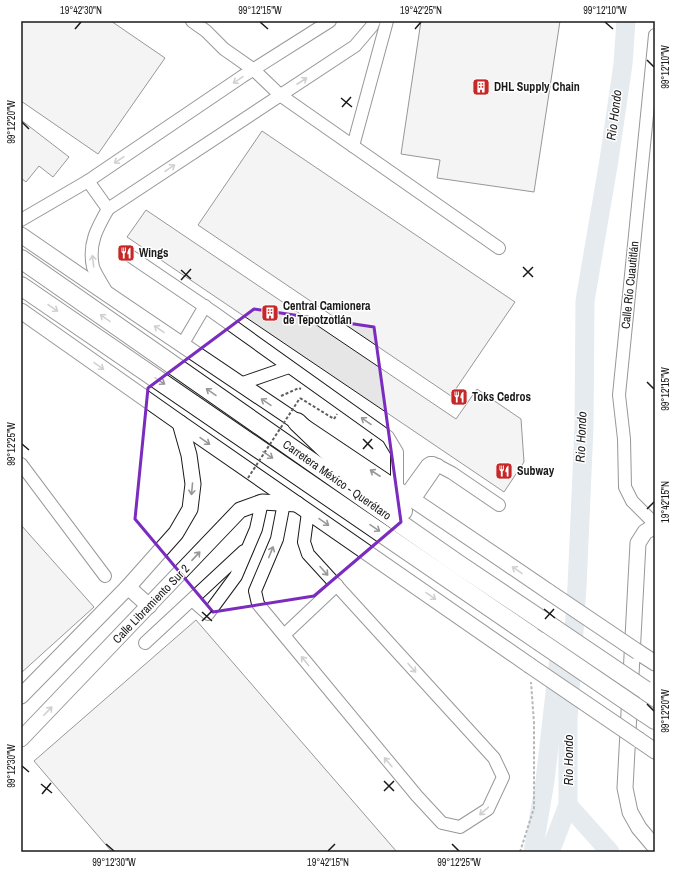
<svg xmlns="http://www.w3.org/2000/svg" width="676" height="873" font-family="'Archivo Narrow',sans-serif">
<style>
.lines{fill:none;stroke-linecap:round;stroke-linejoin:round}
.river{stroke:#c6d2dc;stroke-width:19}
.building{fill:#e6e6e6;stroke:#1a1a1a}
.minor-casing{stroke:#1a1a1a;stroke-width:14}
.major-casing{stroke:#1a1a1a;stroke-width:17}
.highway-casing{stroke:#1a1a1a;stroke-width:20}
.path{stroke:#5f5f5f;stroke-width:2;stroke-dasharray:3 2;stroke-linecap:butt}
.minor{stroke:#fff;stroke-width:12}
.major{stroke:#fff;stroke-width:15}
.highway{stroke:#fff;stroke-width:18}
.major-bridge-casing{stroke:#1a1a1a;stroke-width:17;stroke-linecap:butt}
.highway-bridge-casing{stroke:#1a1a1a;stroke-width:20;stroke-linecap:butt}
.path-bridge{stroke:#5f5f5f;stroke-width:2;stroke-dasharray:3 2;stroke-linecap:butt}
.major-bridge{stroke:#fff;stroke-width:15}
.highway-bridge{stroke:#fff;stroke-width:18}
.oneway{stroke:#989898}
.marked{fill:none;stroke:#7b2cbf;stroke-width:3;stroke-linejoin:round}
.ticks{fill:none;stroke:#1a1a1a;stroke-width:1.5}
.labels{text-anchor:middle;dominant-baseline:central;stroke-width:3;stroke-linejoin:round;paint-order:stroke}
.poi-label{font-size:12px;font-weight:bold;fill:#1a1a1a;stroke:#fff;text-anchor:start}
.street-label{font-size:12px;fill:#1a1a1a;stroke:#fff}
.water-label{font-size:13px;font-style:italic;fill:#1a1a1a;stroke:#fff}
.neatline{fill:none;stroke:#1a1a1a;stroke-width:1.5}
.ticks-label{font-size:10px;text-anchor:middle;fill:#1a1a1a}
</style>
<rect width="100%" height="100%" fill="#fff"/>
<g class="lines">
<g class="river">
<path d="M568 805 610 852"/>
<path d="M533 852 545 781 561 640"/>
<path d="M550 852 568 805V719L577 587 584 427 585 301 609 160 623 64 626 21"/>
</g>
</g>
<g class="building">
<path d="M21 21H111L165 58 98 154 21 101Z"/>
<path d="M421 21H560L534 192 437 178 440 160 401 154Z"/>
<path d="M21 120 69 157 53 177 39 166 26 182 21 178Z"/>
<path d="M262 131 515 302 451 396 198 225Z"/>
<path d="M146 210 456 419 477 389 521 419 524 462 504 492 127 237Z"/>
<path d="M21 525 94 607 21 673Z"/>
<path d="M196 620 397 852H112L34 761Z"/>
</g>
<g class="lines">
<g class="minor-casing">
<g id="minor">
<path d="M192 21 206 31 224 49 254 70 280 95 499 248"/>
<path d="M655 35 619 395 624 439 625 487 632 501 655 524"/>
<path d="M353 146 387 21"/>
<path d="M88 181 108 209"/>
<path d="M21 220 88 181 243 76 330 21"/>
<path d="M126 253 213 312 388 437 397 452V488"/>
<path d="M108 295C104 286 96 276 93 267 88 244 97 228 108 209L355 46 372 26 374 21"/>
<path d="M182 345 205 306"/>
<path d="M240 384 289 367"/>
<path d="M21 464 105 576"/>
<path d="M406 494 427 465 430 463H433L452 473 499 505"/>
<path d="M414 500 438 465"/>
<path d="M284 503 277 539 255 591 258 604 417 796 442 823 460 827 488 809 503 777 494 758 308 554 304 542 308 512"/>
<path d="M192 600 208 614 236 576 256 529 262 502"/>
<path d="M284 635 337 585"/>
<path d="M145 643 244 551"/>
</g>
</g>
<g class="major-casing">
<g id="major">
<path d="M21 235C196 356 374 472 549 592"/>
<path d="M21 311 180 423 529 665"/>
<path d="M655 526 645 532 638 543 625 788 630 812 639 828 655 847"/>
<path d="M128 587 149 606"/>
<path d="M638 652 655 663"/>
<path d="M21 696 128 587 176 533 190 509 193 484 189 455 180 423"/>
<path d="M21 739 240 510 262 502 297 504"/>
<path d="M639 740 655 751"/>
</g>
</g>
<g class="highway-casing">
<g id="highway">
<path d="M21 259 458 564 543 621"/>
<path d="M21 286 539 641"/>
<path d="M297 422 346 469 403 511"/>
<path d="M643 712 655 720"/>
</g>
</g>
<g class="path">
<path d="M281 396 299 388 301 389"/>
<path d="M300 398 334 419 337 414"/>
<path d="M520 852 534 808V723L531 682"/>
</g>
<use href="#minor" class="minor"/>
<use href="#major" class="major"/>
<use href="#highway" class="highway"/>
<g class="major-bridge-casing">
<g id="major-bridge">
<path d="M549 592 638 652"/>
<path d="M529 665 639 740"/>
</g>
</g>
<g class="highway-bridge-casing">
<g id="highway-bridge">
<path d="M543 621 645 690"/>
<path d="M539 641 643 712"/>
</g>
</g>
<path class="path-bridge" d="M248 478 300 398"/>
<use href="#major-bridge" class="major-bridge"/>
<use href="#highway-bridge" class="highway-bridge"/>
</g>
<defs><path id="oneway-shaft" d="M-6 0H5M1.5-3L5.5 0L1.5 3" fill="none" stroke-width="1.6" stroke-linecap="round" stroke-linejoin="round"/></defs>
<g class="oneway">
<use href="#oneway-shaft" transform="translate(238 80) rotate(146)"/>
<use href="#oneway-shaft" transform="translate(302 81) rotate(-33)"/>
<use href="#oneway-shaft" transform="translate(119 160) rotate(146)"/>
<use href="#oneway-shaft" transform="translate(170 168) rotate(-34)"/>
<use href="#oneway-shaft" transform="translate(93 261) rotate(-97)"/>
<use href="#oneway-shaft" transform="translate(53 308) rotate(34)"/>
<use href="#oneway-shaft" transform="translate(105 318) rotate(-145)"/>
<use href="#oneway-shaft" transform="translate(159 329) rotate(-146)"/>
<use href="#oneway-shaft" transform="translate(99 366) rotate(35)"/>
<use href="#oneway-shaft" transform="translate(160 381) rotate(34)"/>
<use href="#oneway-shaft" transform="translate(211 392) rotate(-145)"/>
<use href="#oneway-shaft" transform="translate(266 402) rotate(-146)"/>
<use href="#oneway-shaft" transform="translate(366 421) rotate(-145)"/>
<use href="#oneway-shaft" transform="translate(205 441) rotate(35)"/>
<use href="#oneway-shaft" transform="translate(268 455) rotate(34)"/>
<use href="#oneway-shaft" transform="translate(375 473) rotate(-147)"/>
<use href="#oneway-shaft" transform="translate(192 489) rotate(95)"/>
<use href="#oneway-shaft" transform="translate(324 522) rotate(35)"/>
<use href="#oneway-shaft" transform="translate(375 528) rotate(34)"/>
<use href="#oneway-shaft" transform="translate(271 552) rotate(-68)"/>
<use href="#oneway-shaft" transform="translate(196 556) rotate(-47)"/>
<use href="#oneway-shaft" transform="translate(517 570) rotate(-146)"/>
<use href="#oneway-shaft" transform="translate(324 571) rotate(48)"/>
<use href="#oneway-shaft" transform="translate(431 596) rotate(35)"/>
<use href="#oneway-shaft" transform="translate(305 661) rotate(-129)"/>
<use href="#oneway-shaft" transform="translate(412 668) rotate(48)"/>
<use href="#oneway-shaft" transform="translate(48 711) rotate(-46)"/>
<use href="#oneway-shaft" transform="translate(388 762) rotate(-130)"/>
<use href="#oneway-shaft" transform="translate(484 811) rotate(139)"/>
</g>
<path d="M0 0H676V873H0ZM254 309 374 327 401 522 314 596 213 612 135 519 148 388Z" fill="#fff" fill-opacity=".55" fill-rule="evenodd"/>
<path class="marked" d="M254 309 374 327 401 522 314 596 213 612 135 519 148 388Z"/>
<path class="ticks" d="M260 22 268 29M605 22 613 29M75 29 81 22M415 29 421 22M647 60 654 67M341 98 352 107M342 107 351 97M22 122 29 129M523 267 533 277M181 270 191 279M523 277 533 267M181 280 191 269M647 382 654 389M363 439 373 449M22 444 29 450M363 449 372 439M647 509 654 502M544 609 555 618M202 612 212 621M545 619 554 609M202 621 212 611M647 704 654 711M22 766 29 772M384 781 394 791M41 784 52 793M384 791 394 781M42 794 51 783M106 844 114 851M452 844 459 851M328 851 335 844"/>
<defs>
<g id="building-square" transform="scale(0.9)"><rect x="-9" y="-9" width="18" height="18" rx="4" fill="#c62828" stroke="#fff"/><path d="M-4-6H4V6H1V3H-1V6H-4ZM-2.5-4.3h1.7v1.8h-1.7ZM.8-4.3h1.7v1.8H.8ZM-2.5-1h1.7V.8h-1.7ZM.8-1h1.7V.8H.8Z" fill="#fff"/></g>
<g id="restaurant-square" transform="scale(0.9)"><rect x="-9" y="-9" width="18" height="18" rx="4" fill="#c62828" stroke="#fff"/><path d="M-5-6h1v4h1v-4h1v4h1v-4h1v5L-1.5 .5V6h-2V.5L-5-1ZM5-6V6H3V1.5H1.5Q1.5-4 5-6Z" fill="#fff"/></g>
</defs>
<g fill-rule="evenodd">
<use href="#building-square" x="481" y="87"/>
<use href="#restaurant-square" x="126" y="253"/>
<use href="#building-square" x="270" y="313"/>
<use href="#restaurant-square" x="459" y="397"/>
<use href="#restaurant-square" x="504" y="471"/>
</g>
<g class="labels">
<g class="poi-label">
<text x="494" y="87">DHL Supply Chain</text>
<text x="139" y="253">Wings</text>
<text x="283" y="306">Central Camionera<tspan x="283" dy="14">de Tepotzotlán</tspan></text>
<text x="472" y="397">Toks Cedros</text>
<text x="517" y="471">Subway</text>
</g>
<g class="street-label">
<text transform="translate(630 285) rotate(-84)">Calle Río Cuautitlán</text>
<text transform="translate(337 480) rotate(35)">Carretera México - Querétaro</text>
<text transform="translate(151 604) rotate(-46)">Calle Libramiento Sur 2</text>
</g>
<g class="water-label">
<text transform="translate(614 115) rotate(-83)">Rio Hondo</text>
<text transform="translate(581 437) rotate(-88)">Rio Hondo</text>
<text transform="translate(568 760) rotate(-90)">Rio Hondo</text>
</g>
</g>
<rect width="676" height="873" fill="none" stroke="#ffffff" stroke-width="44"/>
<rect x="22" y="22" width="632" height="829" class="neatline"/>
<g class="ticks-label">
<text x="81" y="14">19°42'30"N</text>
<text x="260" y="14">99°12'15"W</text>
<text x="421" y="14">19°42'25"N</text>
<text x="605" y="14">99°12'10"W</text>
<text transform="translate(665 67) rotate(-90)" y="4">99°12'10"W</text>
<text transform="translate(11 122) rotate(-90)" y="4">99°12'20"W</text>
<text transform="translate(665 389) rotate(-90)" y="4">99°12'15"W</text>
<text transform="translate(11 444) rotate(-90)" y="4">99°12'25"W</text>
<text transform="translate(665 502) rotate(-90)" y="4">19°42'15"N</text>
<text transform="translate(665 711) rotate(-90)" y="4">99°12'20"W</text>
<text transform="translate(11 766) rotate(-90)" y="4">99°12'30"W</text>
<text x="114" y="866">99°12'30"W</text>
<text x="328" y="866">19°42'15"N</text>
<text x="459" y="866">99°12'25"W</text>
</g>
</svg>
